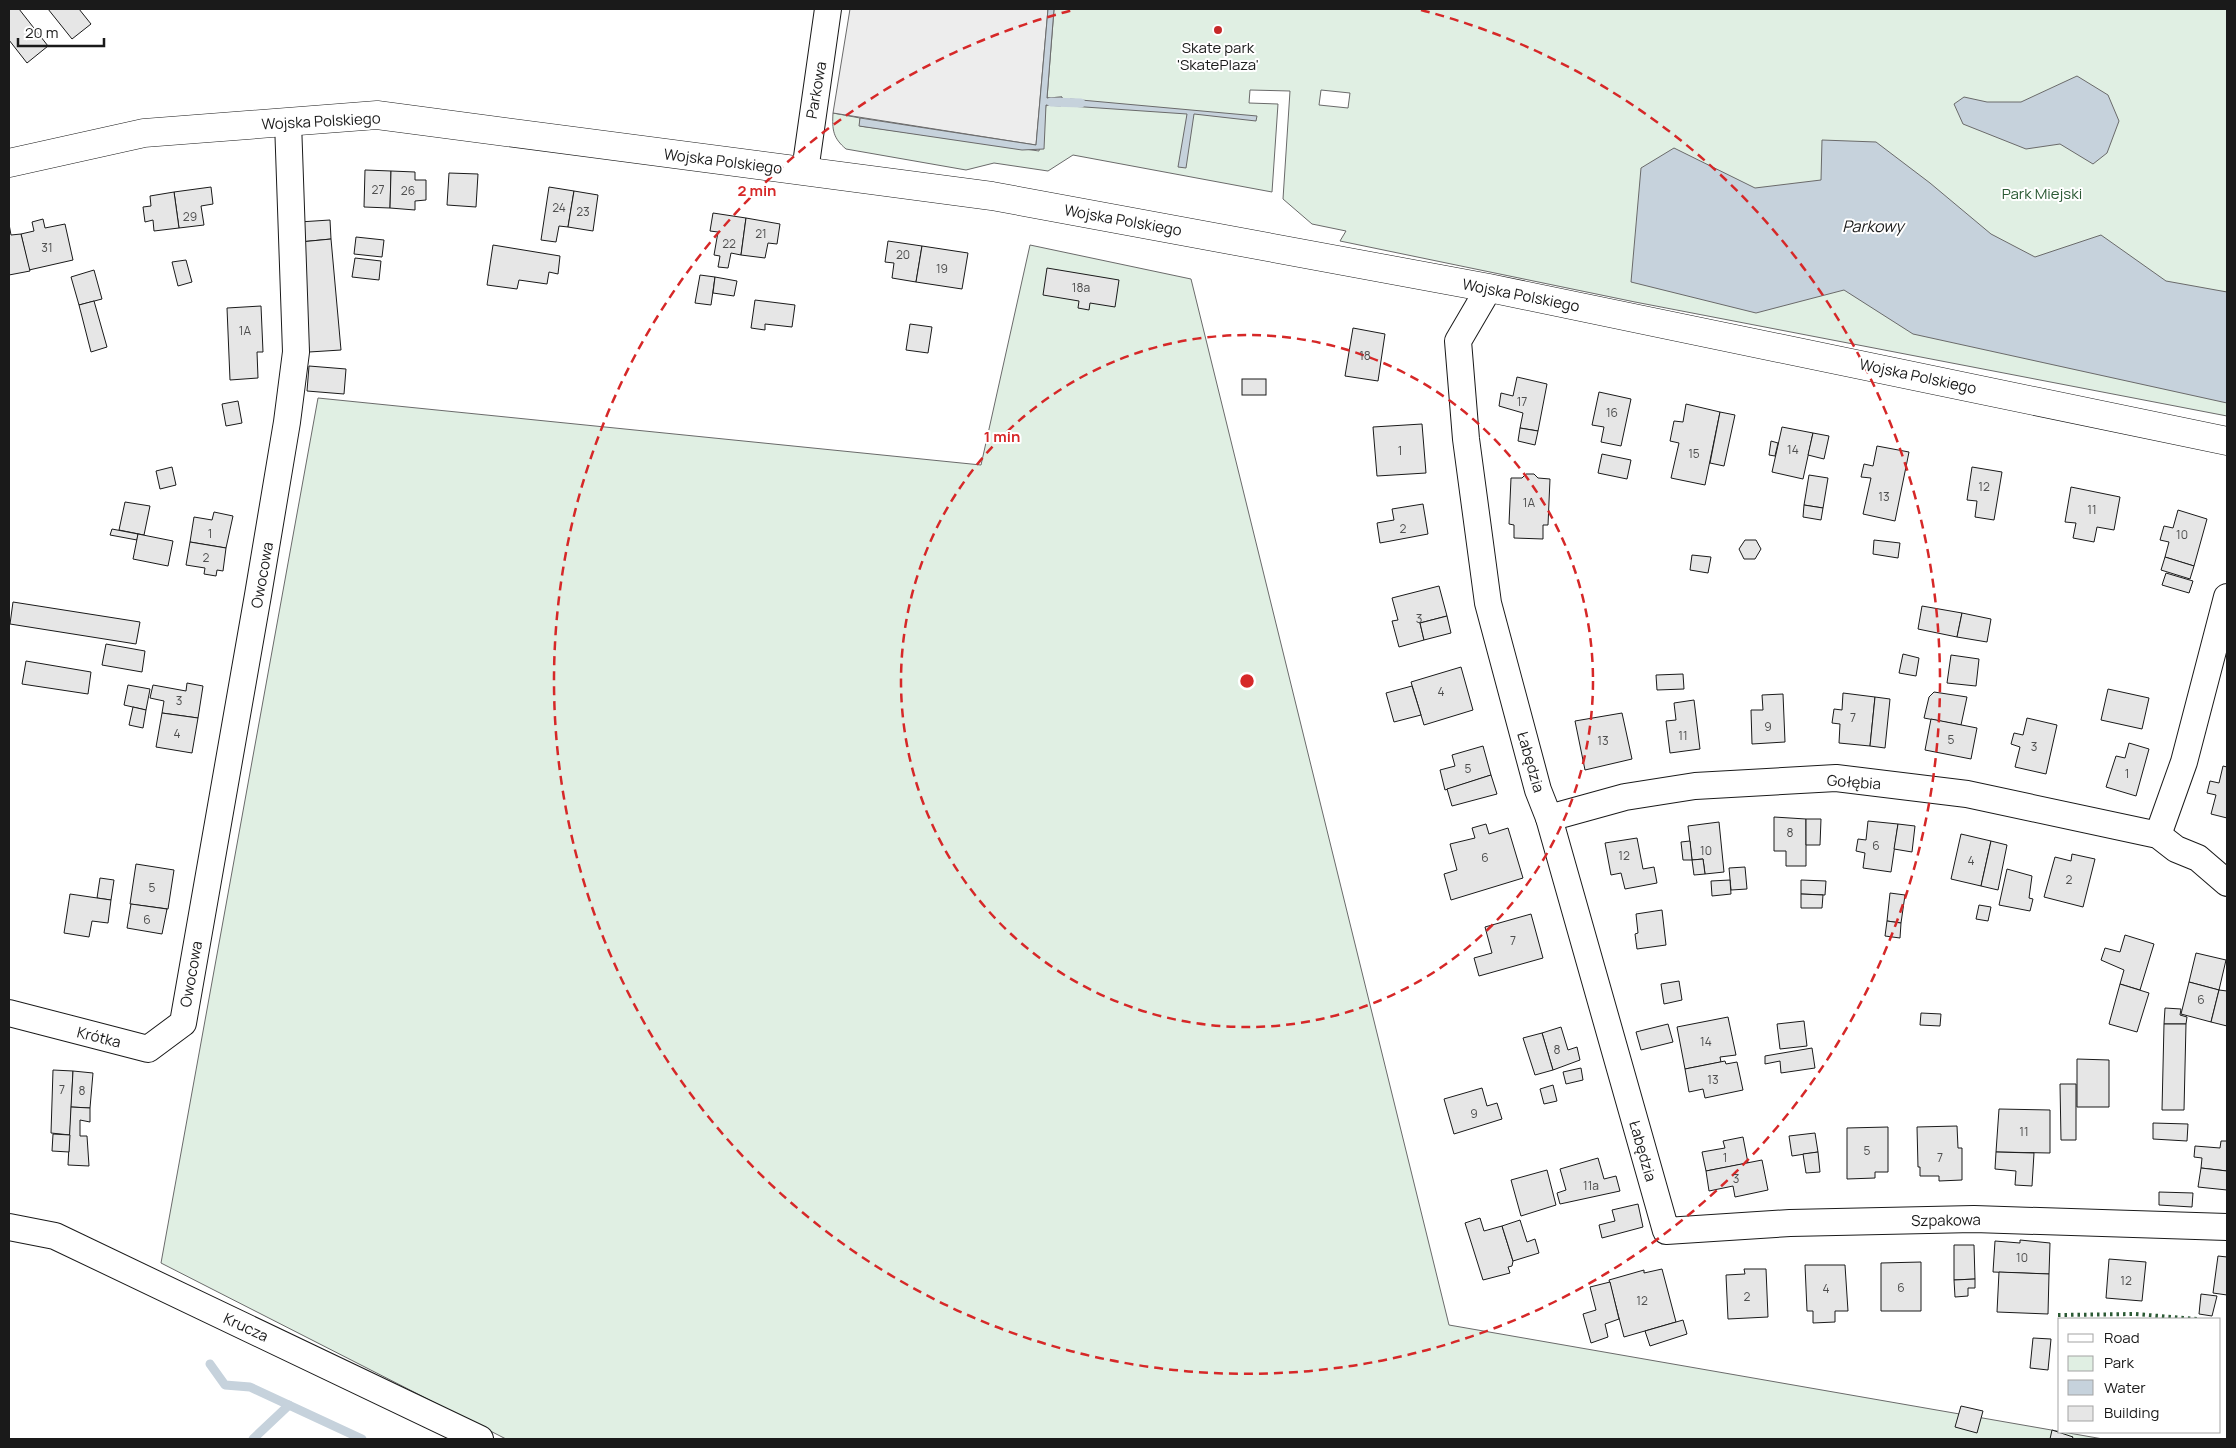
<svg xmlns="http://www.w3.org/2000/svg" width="2236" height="1448" font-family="Manrope,sans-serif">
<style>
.green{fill:#e0efe3;stroke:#6a6a6a;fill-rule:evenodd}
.parking{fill:#ededed;stroke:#6a6a6a}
.water{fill:#c6d2dc;stroke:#6a6a6a}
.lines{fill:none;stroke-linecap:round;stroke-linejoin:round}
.stream{stroke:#c6d2dc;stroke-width:9}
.building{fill:#e6e6e6;stroke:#1a1a1a}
.street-casing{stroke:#1a1a1a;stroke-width:28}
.secondary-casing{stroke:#1a1a1a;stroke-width:29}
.street{stroke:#fff;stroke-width:26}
.secondary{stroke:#fff;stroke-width:28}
.hedge{stroke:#2b5a34;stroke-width:4;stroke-dasharray:2.5 4;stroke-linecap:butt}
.ring{fill:none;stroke:#d62828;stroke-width:2.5;stroke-dasharray:9 6}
.poi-dot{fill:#c62828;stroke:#fff;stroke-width:2}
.labels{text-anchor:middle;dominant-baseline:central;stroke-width:4;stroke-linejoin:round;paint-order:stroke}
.number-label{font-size:12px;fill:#4d4d4d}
.poi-label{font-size:15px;fill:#1a1a1a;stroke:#fff}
.street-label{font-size:15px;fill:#1a1a1a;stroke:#fff}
.park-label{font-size:15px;fill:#2b5a34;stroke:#fff}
.water-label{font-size:16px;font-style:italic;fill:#1a1a1a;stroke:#fff}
.centre{fill:#d62828;stroke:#fff;stroke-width:2.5}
.ring-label{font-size:15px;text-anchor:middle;font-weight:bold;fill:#d62828;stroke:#fff;stroke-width:4;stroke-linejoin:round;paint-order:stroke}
</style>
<rect width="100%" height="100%" fill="#fff"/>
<g class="green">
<path d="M1054 9H2227V416L1635 302 1340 241 1346 231 1312 224 1283 199 1290 91 1250 90 1249 103 1278 104 1272 192 1073 155 1048 171 994 163 966 170 846 149C833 138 832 130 833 113L860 118V126L1039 151 1046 105H1061L1062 97 1047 98ZM1321 90 1350 93 1348 108 1319 105Z"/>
<path d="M1030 245 1191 279 1449 1325 2103 1439H506L161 1263 318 398 981 465Z"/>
</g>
<path class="parking" d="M850 9H1048L1036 145 833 113Z"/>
<g class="water">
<path d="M1048 9H1054L1047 98 1062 97 1061 106 1046 105 1044 149 1022 150 859 126 860 118 1036 145Z"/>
<path d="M2077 76 2108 95 2119 121 2107 153 2093 164 2060 144 2026 149 1963 124 1954 104 1964 97 1987 102H2021Z"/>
<path d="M1070 99 1257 116 1256 121 1194 114 1186 168 1178 167 1187 114 1070 106Z"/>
<path d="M1822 140 1876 142 1930 183 1991 234 2035 257 2101 235 2166 281 2227 292V403L1913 334 1844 290 1756 313 1631 282 1641 168 1674 148 1755 188 1821 180Z"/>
</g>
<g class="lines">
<g class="stream">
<path d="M1051 102 1081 103"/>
<path d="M210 1364 225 1385 250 1387 362 1439"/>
<path d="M253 1439 289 1405"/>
</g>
</g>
<g class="building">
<path d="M9 9H19L48 46 27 63 9 40Z"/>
<path d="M48 9H79L91 24 72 39Z"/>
<path d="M365 170 391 171 390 208 364 207Z"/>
<path d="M391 171 415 172V180H426V200L415 201V210L390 208Z"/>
<path d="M449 173 478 174 476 207 447 205Z"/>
<path d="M211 187 213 204 201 206 204 225 179 228 174 192Z"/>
<path d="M549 187 574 191 568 227 559 226 556 242 541 240Z"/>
<path d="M574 191 598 195 593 231 568 227Z"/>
<path d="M174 192 179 228 154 231 153 220 145 222 143 207 151 206 150 196Z"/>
<path d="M713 213 746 218 741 255 731 253 728 268 718 267 720 256 714 255 718 232 710 231Z"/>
<path d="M746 218 780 224 777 244 768 243 765 258 741 255Z"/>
<path d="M43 219 45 228 65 224 73 260 29 270 21 234 34 231 32 222Z"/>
<path d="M330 220 331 239 300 242 299 222Z"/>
<path d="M9 224 11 235 21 234 30 271 9 275Z"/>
<path d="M356 237 384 240 382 257 354 254Z"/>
<path d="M331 239 341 350 309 352 300 242Z"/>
<path d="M888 241 922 246 916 282 892 278 894 263 885 262Z"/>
<path d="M493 245 560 256 558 274 549 272 547 284 519 280 517 289 487 285Z"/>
<path d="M922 246 968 253 962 289 916 282Z"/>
<path d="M355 258 381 261 379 280 352 277Z"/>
<path d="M186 260 192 282 178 286 172 262Z"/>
<path d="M1047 268 1119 280 1115 307 1090 303 1089 310 1078 308 1079 301 1043 295Z"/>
<path d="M94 270 102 299 79 305 71 277Z"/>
<path d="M700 275 715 277 711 305 695 303Z"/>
<path d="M715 277 737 281 734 296 713 293Z"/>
<path d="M755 300 795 305 792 327 765 324V330L751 328Z"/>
<path d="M94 301 107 347 91 352 79 305Z"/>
<path d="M261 306 263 352H257L258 378 230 380 227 308Z"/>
<path d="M910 324 932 327 928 353 906 350Z"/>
<path d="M1353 328 1385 334 1378 381 1345 376Z"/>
<path d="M309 366 346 369 344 394 307 391Z"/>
<path d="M1517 377 1547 384 1538 431 1520 428 1523 413 1499 406 1501 393 1513 396Z"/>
<rect x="1242" y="379" width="24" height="16"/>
<path d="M1599 392 1631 399 1621 446 1601 442 1604 427 1592 425Z"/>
<path d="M238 401 242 423 226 426 222 404Z"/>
<path d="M1686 404 1720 412 1705 485 1671 478 1679 443 1670 441 1674 421 1683 422Z"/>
<path d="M1720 412 1735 415 1724 466 1710 463Z"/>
<path d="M1422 424 1426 473 1377 476 1373 427Z"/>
<path d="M1782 427 1813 433 1803 479 1772 472Z"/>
<path d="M1520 428 1538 431 1535 445 1518 441Z"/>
<path d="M1813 433 1829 436 1824 459 1808 455Z"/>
<path d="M1771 441 1778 443 1775 456 1769 455Z"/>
<path d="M1877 446 1909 452 1895 521 1863 514 1871 478 1861 477 1864 464 1873 466Z"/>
<path d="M1602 454 1631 460 1627 479 1598 473Z"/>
<path d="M172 467 176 485 160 489 156 471Z"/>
<path d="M1972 467 2002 472 1994 520 1975 517 1977 501 1967 500Z"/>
<path d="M1526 474H1534L1538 478 1550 479 1548 525H1543V539L1514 538V525L1509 524 1511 478H1522Z"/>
<path d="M1809 475 1828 478 1823 508 1804 505Z"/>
<path d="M2071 487 2120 497 2114 530 2097 527 2094 542 2073 538 2076 523 2065 522Z"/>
<path d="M125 502 150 506 144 535 119 530Z"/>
<path d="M1423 504 1428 534 1380 543 1377 523 1394 520 1392 509Z"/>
<path d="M1804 505 1823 508 1821 520 1803 517Z"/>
<path d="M2178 510 2207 519 2194 566 2165 557 2169 542 2160 540 2164 526 2173 528Z"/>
<path d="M214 512 233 516 226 548 190 542 194 517 212 520Z"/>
<path d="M112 529 138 534 137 540 110 535Z"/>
<path d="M138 534 173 541 168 566 133 559Z"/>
<path d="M1745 540H1756L1761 549 1755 559H1744L1739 549Z"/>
<path d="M1874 540 1900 543 1898 558 1873 554Z"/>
<path d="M190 542 226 548 223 571 217 570 216 576 204 574 205 568 186 565Z"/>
<path d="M1692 555 1711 557 1708 573 1690 570Z"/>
<path d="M2165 557 2194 566 2190 579 2161 570Z"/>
<path d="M2166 573 2193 581 2189 593 2162 585Z"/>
<path d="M1439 586 1447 616 1420 623 1424 640 1399 647 1392 621 1398 620 1392 598Z"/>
<path d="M13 602 140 622 136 644 10 624Z"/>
<path d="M1922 606 1962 613 1957 637 1918 629Z"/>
<path d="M1962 613 1991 619 1987 642 1957 637Z"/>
<path d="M1447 616 1451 633 1424 640 1420 623Z"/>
<path d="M106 644 145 651 142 672 102 665Z"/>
<path d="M1903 654 1919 658 1916 676 1899 673Z"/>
<path d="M1951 655 1979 659 1976 686 1947 683Z"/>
<path d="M26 661 91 672 88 694 22 684Z"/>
<path d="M1461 667 1473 710 1424 725 1411 682Z"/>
<path d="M1683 674 1684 689 1657 690 1656 675Z"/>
<path d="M187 683 203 686 198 718 162 713 164 701 150 698 153 685 186 691Z"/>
<path d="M128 685 150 689 146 710 124 705Z"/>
<path d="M1412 686 1421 715 1394 722 1386 693Z"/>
<path d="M2108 689 2149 698 2142 729 2101 720Z"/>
<path d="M1934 692 1967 697 1961 725 1924 718 1929 697Z"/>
<path d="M1843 693 1875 697 1870 746 1839 743 1840 724 1832 723 1834 709 1842 710Z"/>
<path d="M1783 694 1785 742 1752 744 1751 710H1763L1762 695Z"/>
<path d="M1875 697 1890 699 1885 748 1870 746Z"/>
<path d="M1694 700 1700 749 1670 753 1666 721 1676 720 1674 703Z"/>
<path d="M133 707 146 710 143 728 129 725Z"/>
<path d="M162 713 198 718 192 753 156 747Z"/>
<path d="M1622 713 1632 759 1585 770 1575 721Z"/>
<path d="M2027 718 2057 725 2046 774 2015 767 2020 747 2011 744 2014 733 2023 735Z"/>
<path d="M1931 719 1977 728 1971 759 1925 750Z"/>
<path d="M2129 743 2149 749 2136 796 2106 787 2116 756 2125 758Z"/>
<path d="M1483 746 1491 775 1445 790 1440 770 1455 766 1452 755Z"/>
<path d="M2223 766 2227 767V818L2211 814 2216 795 2207 793 2210 781 2219 783Z"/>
<path d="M1491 775 1497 794 1452 806 1447 789Z"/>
<path d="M1774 817 1806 819V866H1786V851H1774Z"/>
<path d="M1806 819H1821L1820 845H1806Z"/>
<path d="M1868 821 1898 824 1891 872 1863 868 1865 853 1856 851 1858 839 1866 840Z"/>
<path d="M1719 822 1724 872 1705 874 1703 859 1692 860 1688 826Z"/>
<path d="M1486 824 1489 834 1508 828 1523 878 1451 900 1444 874 1457 870 1450 844 1475 838 1472 828Z"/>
<path d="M1898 824 1915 826 1912 852 1894 849Z"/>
<path d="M1961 834 1991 841 1981 886 1951 879Z"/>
<path d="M1637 838 1643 869 1654 867 1657 883 1625 889 1621 873 1611 875 1605 843Z"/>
<path d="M1690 841 1692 860H1683L1681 842Z"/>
<path d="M1991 841 2007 845 1998 890 1981 886Z"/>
<path d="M2072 854 2095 859 2083 907 2044 897 2055 857 2071 861Z"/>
<path d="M1703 859 1705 874 1694 875 1692 860Z"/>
<path d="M136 864 174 870 168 909 130 904Z"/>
<path d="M1745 867 1747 889 1731 890 1729 868Z"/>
<path d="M2007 869 2032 876 2029 898 2033 899 2030 911 1999 905Z"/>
<path d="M100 878 114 880 111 900 97 898Z"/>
<path d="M1730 880 1731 894 1712 896 1711 881Z"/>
<path d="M1801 880 1826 881 1825 895 1801 894Z"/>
<path d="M1890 893 1905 895 1901 923 1887 921Z"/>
<path d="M70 894 111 900 108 923 92 921 89 937 64 933Z"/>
<path d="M1801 894 1823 895 1822 908H1801Z"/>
<path d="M131 904 167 909 162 934 127 928Z"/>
<path d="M1979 905 1991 907 1988 921 1976 919Z"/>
<path d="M1662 910 1666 945 1637 949 1635 934 1638 933 1636 914Z"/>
<path d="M1531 914 1543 958 1479 976 1474 958 1492 953 1485 927Z"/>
<path d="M1887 921 1901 923 1900 938 1885 936Z"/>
<path d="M2125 935 2154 944 2140 990 2120 984 2124 970 2101 960 2105 948 2120 952Z"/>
<path d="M2196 953 2226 960 2219 990 2189 982Z"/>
<path d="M1679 981 1682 1000 1664 1004 1661 984Z"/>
<path d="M2189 982 2219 990 2211 1022 2181 1014Z"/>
<path d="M2120 984 2149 993 2137 1032 2109 1024Z"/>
<path d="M2219 990 2227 991V1026L2211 1022Z"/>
<path d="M2165 1008 2181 1009 2180 1015 2187 1017 2186 1024H2164Z"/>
<path d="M1921 1013 1941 1014 1940 1026 1920 1025Z"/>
<path d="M1728 1017 1736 1055 1720 1057 1721 1062 1685 1069 1677 1027Z"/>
<path d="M1804 1021 1807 1046 1780 1049 1777 1024Z"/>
<path d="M1668 1024 1673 1042 1641 1050 1636 1032Z"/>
<path d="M2164 1024H2186L2184 1110H2162Z"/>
<path d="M1561 1027 1568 1050 1577 1047 1580 1060 1553 1070 1542 1033Z"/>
<path d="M1542 1033 1553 1070 1535 1075 1523 1038Z"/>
<path d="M1812 1048 1815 1068 1781 1073 1780 1061 1765 1064V1056Z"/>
<path d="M2077 1059 2109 1060V1107H2077Z"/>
<path d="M1725 1061 1726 1064 1737 1062 1743 1090 1705 1098 1703 1089 1689 1092 1685 1069Z"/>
<path d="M1581 1068 1583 1080 1566 1084 1563 1072Z"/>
<path d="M53 1070 73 1071 70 1135 51 1133Z"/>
<path d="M73 1071 93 1073 90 1108 71 1107Z"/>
<path d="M2060 1084H2076V1140H2061Z"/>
<path d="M1553 1085 1557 1101 1544 1104 1540 1089Z"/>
<path d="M1482 1088 1487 1106 1497 1103 1502 1119 1454 1134 1444 1099Z"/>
<path d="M71 1107 90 1108V1122L80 1120V1136H87L89 1166 68 1165Z"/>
<path d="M1999 1109 2050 1110V1153L1996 1152Z"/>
<path d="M2153 1123 2188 1124 2187 1141 2153 1139Z"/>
<path d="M1957 1126 1958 1148H1962V1180L1939 1181V1176H1920V1167H1918L1917 1127Z"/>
<path d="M1888 1127V1172H1875V1178L1847 1179V1128Z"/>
<path d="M1815 1133 1818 1152 1792 1156 1789 1136Z"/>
<path d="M53 1134 70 1135 69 1152 52 1151Z"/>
<path d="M1743 1137 1748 1163 1706 1171 1702 1152 1725 1148 1723 1141Z"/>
<path d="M2221 1141H2227V1171L2201 1168 2202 1158 2194 1157 2195 1146 2220 1148Z"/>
<path d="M1818 1152 1820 1172 1806 1173 1803 1154Z"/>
<path d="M1996 1152 2034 1153 2032 1186 2015 1185 2016 1171 1995 1169Z"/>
<path d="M1598 1158 1604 1179 1616 1176 1620 1191 1560 1204 1557 1193 1566 1190 1560 1169Z"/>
<path d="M1762 1160 1768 1190 1735 1197 1733 1186 1709 1191 1706 1171Z"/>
<path d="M2201 1168 2227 1171V1190L2198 1187Z"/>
<path d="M1547 1170 1556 1205 1521 1216 1511 1180Z"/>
<path d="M2159 1192 2193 1193 2192 1207 2159 1205Z"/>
<path d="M1638 1204 1643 1227 1602 1238 1599 1225 1615 1221 1612 1210Z"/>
<path d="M1480 1218 1484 1231 1502 1226 1513 1261 1512 1266 1508 1267 1510 1273 1483 1280 1465 1223Z"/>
<path d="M1520 1220 1527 1242 1535 1239 1539 1253 1513 1261 1502 1226Z"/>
<path d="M2020 1240 2050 1243 2049 1274 1993 1272 1995 1241 2020 1243Z"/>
<path d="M1954 1245H1974L1975 1279 1954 1280Z"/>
<path d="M2218 1256 2227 1257V1295L2213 1293Z"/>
<path d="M2109 1259 2146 1262 2142 1301 2106 1298Z"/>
<path d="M1921 1262V1311H1881V1263Z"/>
<path d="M1805 1265H1845L1848 1311H1835V1322L1813 1323V1311H1807Z"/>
<path d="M1662 1269 1676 1322 1624 1337 1609 1280 1644 1270V1273Z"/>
<path d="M1744 1269H1766L1768 1317 1728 1319 1726 1275 1745 1274Z"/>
<path d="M1999 1272 2049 1274 2048 1314 1997 1312Z"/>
<path d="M1975 1279V1288H1968V1296L1955 1297 1954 1280Z"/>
<path d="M1610 1282 1619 1319 1605 1324 1608 1337 1591 1343 1583 1314 1596 1310 1590 1287Z"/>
<path d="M2201 1294 2217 1296 2212 1316 2199 1314Z"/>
<path d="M1683 1320 1687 1334 1650 1346 1645 1331Z"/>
<path d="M2033 1338 2051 1339 2048 1370 2030 1368Z"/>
<path d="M1961 1406 1983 1411 1977 1433 1955 1427Z"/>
<path d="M2052 1430 2073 1437 2072 1439H2050Z"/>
</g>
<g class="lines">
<g class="street-casing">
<g id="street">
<path d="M805 171 828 9"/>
<path d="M1489 288 1458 341 1466 439 1488 603 1538 790 1549 818 1666 1231 1790 1223 1974 1219 2227 1227"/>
<path d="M1549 818 1625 797 1695 786 1836 778 1967 794 2158 835 2176 849 2198 858 2227 883"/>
<path d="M2158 835 2184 762 2227 597"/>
<path d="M9 1013 148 1049 183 1023 258 595 287 422 296 352 288 122"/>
<path d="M9 1227 55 1236 480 1439"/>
</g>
</g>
<g class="secondary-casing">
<path id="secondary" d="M9 163 144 133 377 115 992 196 1489 288 2227 441"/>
</g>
<use href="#street" class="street"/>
<use href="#secondary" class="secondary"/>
<path class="hedge" d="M2058 1315 2135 1314 2197 1319"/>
</g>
<g class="ring">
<circle cx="1247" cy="681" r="346"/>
<path d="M1421 10A693 693 0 1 1 1073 10"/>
</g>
<circle class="poi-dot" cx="1218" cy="30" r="5"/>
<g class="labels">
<g class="number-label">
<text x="378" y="189">27</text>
<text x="408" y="190">26</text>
<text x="559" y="207">24</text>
<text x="583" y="211">23</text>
<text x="190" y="216">29</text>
<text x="761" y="233">21</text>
<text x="729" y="243">22</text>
<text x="47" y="247">31</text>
<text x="903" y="254">20</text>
<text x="942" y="268">19</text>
<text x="1081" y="287">18a</text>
<text x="245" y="330">1A</text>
<text x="1365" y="355">18</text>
<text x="1522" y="401">17</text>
<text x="1612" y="412">16</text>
<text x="1793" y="449">14</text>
<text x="1400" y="450">1</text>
<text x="1694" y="453">15</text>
<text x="1984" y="486">12</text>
<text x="1884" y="496">13</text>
<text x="1529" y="502">1A</text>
<text x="2092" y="509">11</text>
<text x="1403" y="528">2</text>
<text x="210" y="533">1</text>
<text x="2182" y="534">10</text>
<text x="206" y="557">2</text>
<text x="1419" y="618">3</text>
<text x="1441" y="691">4</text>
<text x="179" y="700">3</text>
<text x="1853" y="717">7</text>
<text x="1768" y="726">9</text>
<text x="177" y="733">4</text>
<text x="1683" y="735">11</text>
<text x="1951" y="739">5</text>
<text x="1603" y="740">13</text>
<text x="2034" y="746">3</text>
<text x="1468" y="768">5</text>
<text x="2127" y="773">1</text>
<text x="1790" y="832">8</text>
<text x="1876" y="845">6</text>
<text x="1706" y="850">10</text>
<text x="1624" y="855">12</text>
<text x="1485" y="857">6</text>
<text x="1971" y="860">4</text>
<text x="2069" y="879">2</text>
<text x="152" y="887">5</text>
<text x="147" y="919">6</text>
<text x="1513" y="940">7</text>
<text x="2201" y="999">6</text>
<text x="1706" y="1041">14</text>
<text x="1557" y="1049">8</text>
<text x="1713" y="1079">13</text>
<text x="62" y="1089">7</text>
<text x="82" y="1090">8</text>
<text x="1474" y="1113">9</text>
<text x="2024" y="1131">11</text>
<text x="1867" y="1150">5</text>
<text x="1725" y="1157">1</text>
<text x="1940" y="1157">7</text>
<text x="1736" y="1178">3</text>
<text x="1591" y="1185">11a</text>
<text x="2022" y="1257">10</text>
<text x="2126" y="1280">12</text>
<text x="1901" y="1287">6</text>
<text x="1826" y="1288">4</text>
<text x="1747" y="1296">2</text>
<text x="1642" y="1300">12</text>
</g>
<g class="poi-label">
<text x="1218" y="47">Skate park<tspan x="1218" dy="17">'SkatePlaza'</tspan></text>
</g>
<g class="street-label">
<text transform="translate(816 90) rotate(-80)">Parkowa</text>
<text transform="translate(321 121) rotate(-3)">Wojska Polskiego</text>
<text transform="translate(723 161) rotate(7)">Wojska Polskiego</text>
<text transform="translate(1123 220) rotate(10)">Wojska Polskiego</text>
<text transform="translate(1521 295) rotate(11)">Wojska Polskiego</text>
<text transform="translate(1918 376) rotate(12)">Wojska Polskiego</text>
<text transform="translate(262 575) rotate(-80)">Owocowa</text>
<text transform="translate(1531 762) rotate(74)">Łabędzia</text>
<text transform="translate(1854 782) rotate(4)">Gołębia</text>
<text transform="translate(191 974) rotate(-80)">Owocowa</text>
<text transform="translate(99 1037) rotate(14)">Krótka</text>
<text transform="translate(1643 1151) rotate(74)">Łabędzia</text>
<text transform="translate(1946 1220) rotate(-1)">Szpakowa</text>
<text transform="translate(246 1327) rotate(25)">Krucza</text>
</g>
<g class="park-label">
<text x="2042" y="193">Park Miejski</text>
</g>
<g class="water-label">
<text x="1873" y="226">Parkowy</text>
</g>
</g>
<circle cx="1247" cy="681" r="8" class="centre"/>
<g class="ring-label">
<text x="757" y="196">2 min</text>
<text x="1002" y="442">1 min</text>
</g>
<rect width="2236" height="1448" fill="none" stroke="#1a1a1a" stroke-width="20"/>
<rect x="2058" y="1318" width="162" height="115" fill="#ffffff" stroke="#a3a3a3"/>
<rect x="2068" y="1334" width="25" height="8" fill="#ffffff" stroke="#a3a3a3"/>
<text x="2104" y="1343" font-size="15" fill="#1a1a1a">Road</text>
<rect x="2068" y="1356" width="25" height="15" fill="#e0efe3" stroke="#a3a3a3"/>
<text x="2104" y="1368" font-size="15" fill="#1a1a1a">Park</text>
<rect x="2068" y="1380" width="25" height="15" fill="#c6d2dc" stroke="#a3a3a3"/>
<text x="2104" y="1393" font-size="15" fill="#1a1a1a">Water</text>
<rect x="2068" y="1406" width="25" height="15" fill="#e6e6e6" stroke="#a3a3a3"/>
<text x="2104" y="1418" font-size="15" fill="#1a1a1a">Building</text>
<path d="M18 38v8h86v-8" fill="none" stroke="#1a1a1a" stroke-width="2.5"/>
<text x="25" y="38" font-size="15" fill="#1a1a1a" stroke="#ffffff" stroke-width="4" paint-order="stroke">20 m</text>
</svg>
